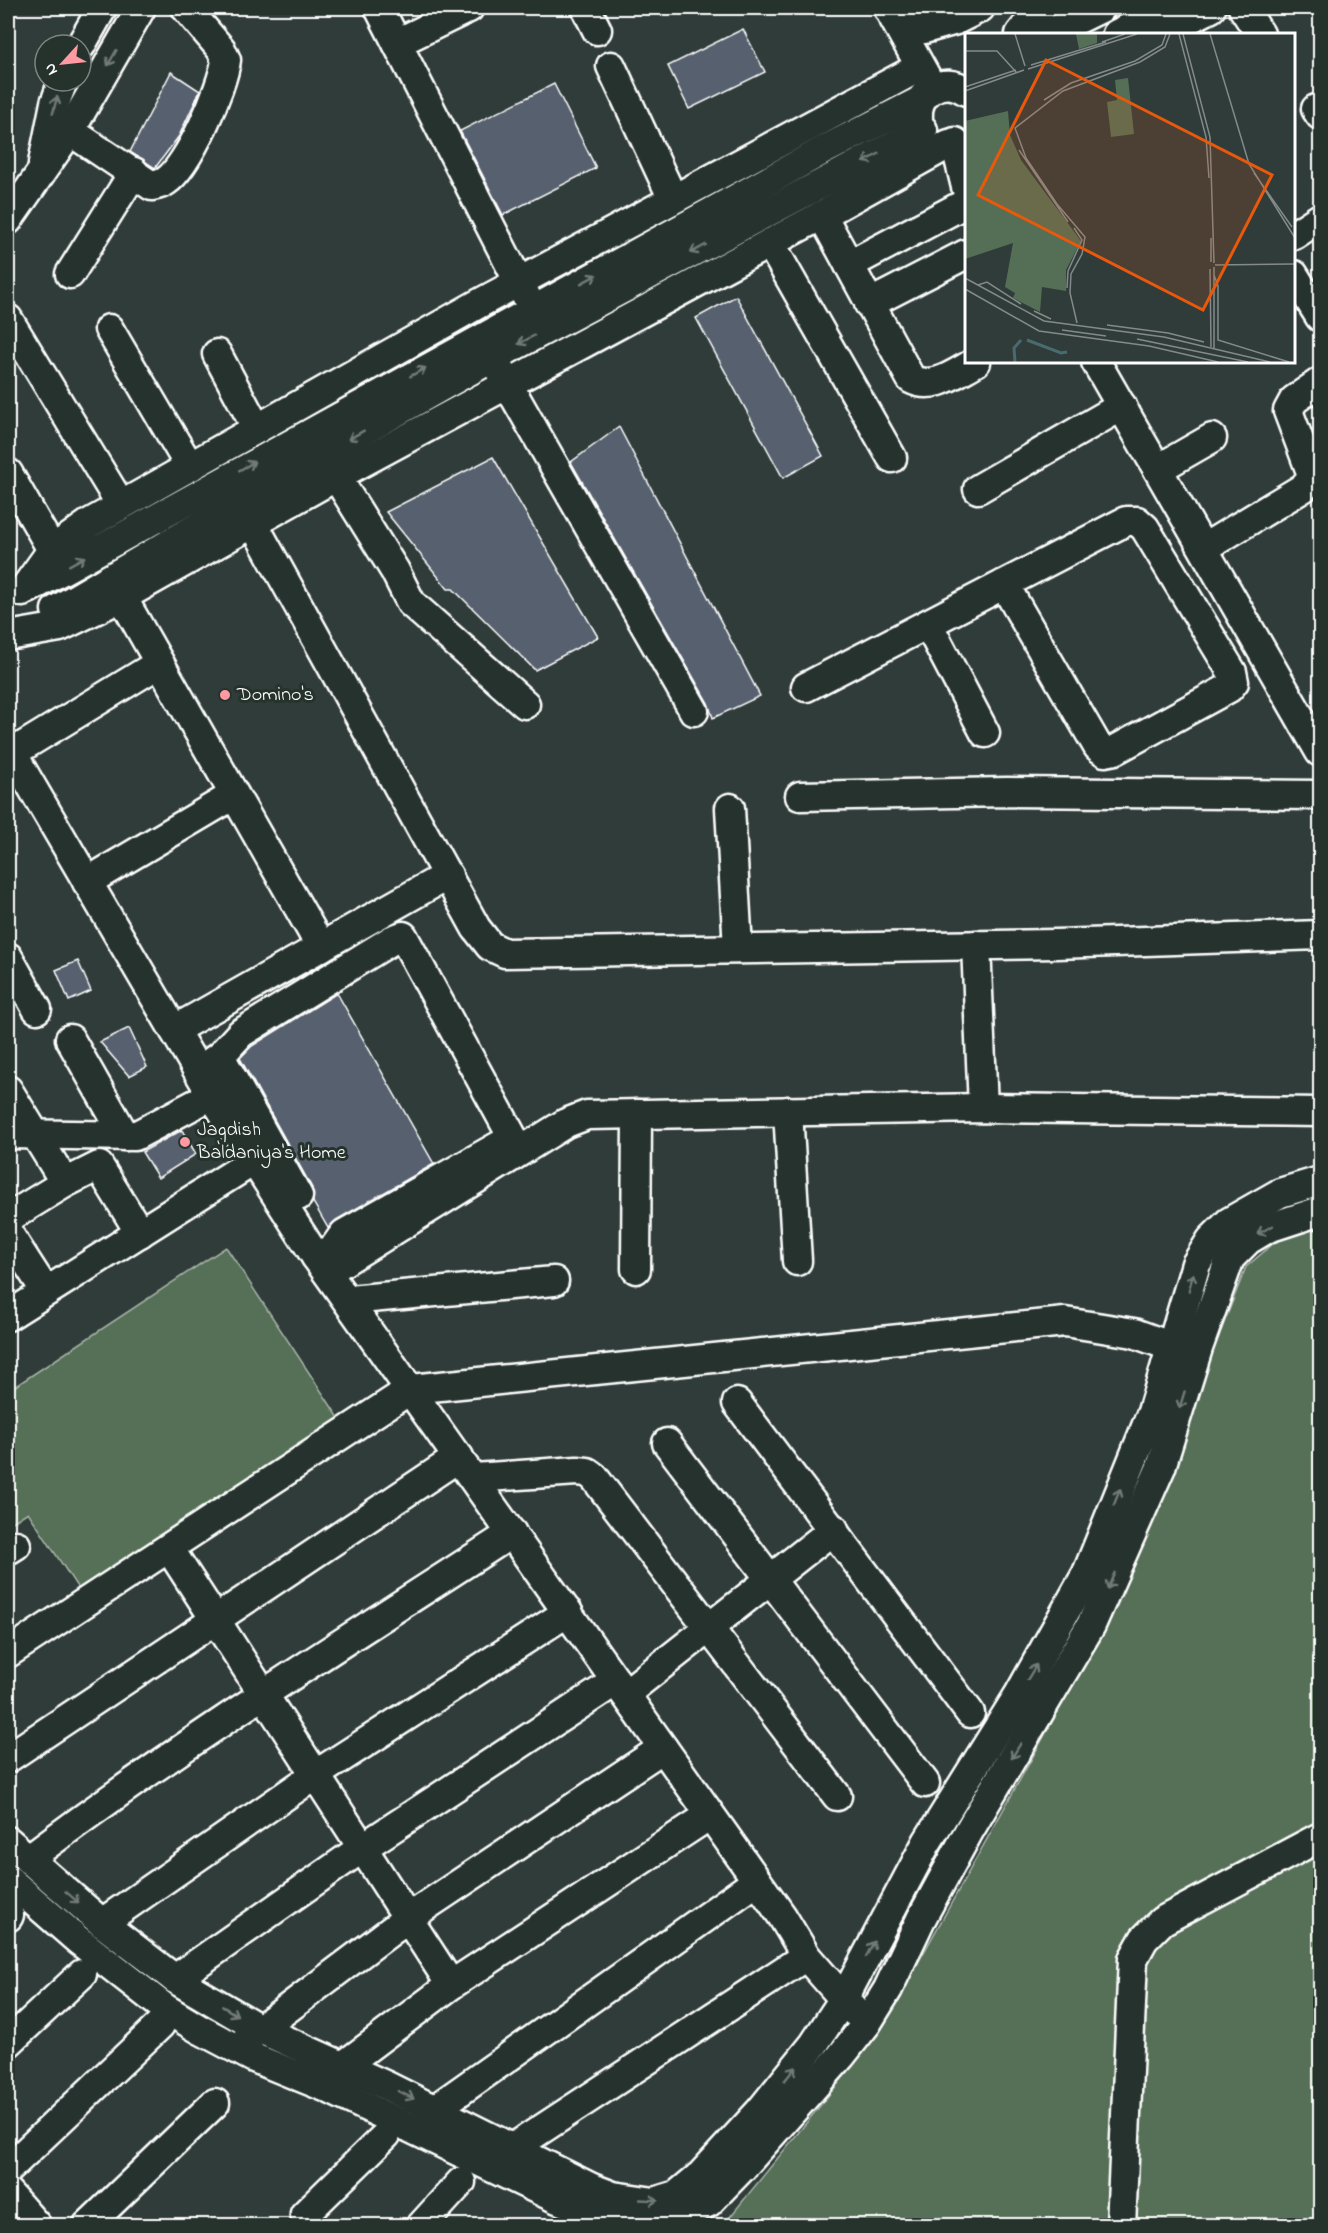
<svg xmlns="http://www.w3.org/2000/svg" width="1328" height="2233" font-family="'Indie Flower',sans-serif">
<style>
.green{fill:#546f56;stroke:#aab7aa;stroke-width:1.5}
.building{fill:#57616e;stroke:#fff;stroke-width:1.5}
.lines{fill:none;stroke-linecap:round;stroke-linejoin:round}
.minor-casing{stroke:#fff;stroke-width:33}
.minor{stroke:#26332d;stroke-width:28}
.oneway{stroke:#727a76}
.poi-dot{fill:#ff9aa2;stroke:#26332d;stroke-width:2}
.labels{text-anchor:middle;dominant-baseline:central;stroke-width:6;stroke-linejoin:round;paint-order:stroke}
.poi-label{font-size:20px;fill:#fff;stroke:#26332d;text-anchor:start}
.inset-river{fill:none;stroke:#496b70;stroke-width:3}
.inset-road{fill:none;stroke:#838a89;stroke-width:1.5}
.view{fill:#e8590c;fill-opacity:0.15;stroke:#e8590c;stroke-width:3}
.inset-edge{fill:none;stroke:#fff;stroke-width:3}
</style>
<rect width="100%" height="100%" fill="#303c3a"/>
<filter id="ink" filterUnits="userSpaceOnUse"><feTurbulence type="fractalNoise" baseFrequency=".0167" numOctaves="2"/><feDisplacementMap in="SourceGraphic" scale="12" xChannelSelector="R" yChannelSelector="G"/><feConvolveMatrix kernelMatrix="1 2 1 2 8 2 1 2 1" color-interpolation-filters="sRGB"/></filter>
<g filter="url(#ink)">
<g class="green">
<path d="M1320 1228V2225L713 2226 730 2217 879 2033 1105 1627 1246 1267 1281 1237Z"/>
<path d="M226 1247 339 1418 79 1590 28 1512 8 1525V1391Z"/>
</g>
<g class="building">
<path d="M743 29 765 72 689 109 668 66Z"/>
<path d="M171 72 200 91 179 136 155 168 130 152Z"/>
<path d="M554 84 596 168 503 215 460 131Z"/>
<path d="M736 296 823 456 783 478 696 318Z"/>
<path d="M619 427 760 696 713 718 708 703 571 462Z"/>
<path d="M493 457 598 637 535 670 453 589H448L386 512Z"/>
<path d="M78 961 91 991 69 1001 56 970Z"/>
<path d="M337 993 434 1164 336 1220 328 1228 313 1202 312 1188 240 1058 252 1046Z"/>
<path d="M129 1028 147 1067 129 1076 100 1042Z"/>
<path d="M182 1130 196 1154 158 1178 142 1152Z"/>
</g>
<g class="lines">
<g class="minor-casing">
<g id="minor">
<path d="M379 8 528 300"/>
<path d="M586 8 597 30"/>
<path d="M888 8 929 82"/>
<path d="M907 8 924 29 956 20 980 8"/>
<path d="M1243 8 1260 34"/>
<path d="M1020 34 1041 8"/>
<path d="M1048 34 1101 8"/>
<path d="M1117 34 1169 8"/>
<path d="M1159 34 1211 8"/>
<path d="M397 43 469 8"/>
<path d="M81 45 102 8"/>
<path d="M611 66 673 199"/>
<path d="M1316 109 1320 115"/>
<path d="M918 119C915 91 944 75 966 91"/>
<path d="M70 131 152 186C157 185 162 184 166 181 188 167 223 87 226 60L221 49 186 8"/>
<path d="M955 142 966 187"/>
<path d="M43 163 55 103 63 81"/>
<path d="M822 215 911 379C934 391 955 373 976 362"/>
<path d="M8 220 70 131 141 8"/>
<path d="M1294 235 1320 218"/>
<path d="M770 243 892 458"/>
<path d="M849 265 966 203"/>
<path d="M70 274 134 172"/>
<path d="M1294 275 1320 317"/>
<path d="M869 304 966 254"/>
<path d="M8 319 121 505"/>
<path d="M109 329 190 467"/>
<path d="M217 354 257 429"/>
<path d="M1096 362 1320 752"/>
<path d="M499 369 694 711"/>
<path d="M326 460 395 571 411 603 525 704"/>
<path d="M1158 469 1212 438"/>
<path d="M8 473 52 550"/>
<path d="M978 489 1122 406"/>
<path d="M253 523 476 928 490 946 505 953 1056 944 1320 935"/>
<path d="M1204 548 1303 488 1310 480 1311 472 1288 411 1294 400 1320 382"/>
<path d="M28 589 822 151 920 101"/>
<path d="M22 592 52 550 90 523 480 303 920 67"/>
<path d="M122 597 321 947"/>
<path d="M56 610 322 454 492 358 923 130"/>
<path d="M928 624 985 733"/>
<path d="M14 635 60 627 122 597 335 477 822 215 949 144"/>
<path d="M806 687 1126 521H1137L1145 528 1232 672 1234 682 1229 688 1115 750 1105 752 1098 747 1004 584"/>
<path d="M8 746 212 1095 316 1257 782 1916 806 1956 855 2012"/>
<path d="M12 753 158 664"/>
<path d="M800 796 1007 792 1320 795"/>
<path d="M730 808 738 949"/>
<path d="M87 882 234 795"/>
<path d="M976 945 983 1108"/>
<path d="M8 957 37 1009"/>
<path d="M174 1030 448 875"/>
<path d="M70 1039 125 1136"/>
<path d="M220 1056 298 1196"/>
<path d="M198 1071 220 1056 241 1033 392 940 403 936 513 1138 344 1234 334 1248 316 1257"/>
<path d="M8 1090 65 1183"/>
<path d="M788 1111 797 1261"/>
<path d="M8 1134 135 1136 212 1095"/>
<path d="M8 1218 65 1183 99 1166 140 1233"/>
<path d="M8 1233 46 1292"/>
<path d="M636 1269 637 1114"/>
<path d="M327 1272 566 1123 587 1115 983 1108 1320 1112"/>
<path d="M349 1300 554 1281"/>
<path d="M8 1316 255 1160"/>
<path d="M737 1403 970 1713"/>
<path d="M667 1443 925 1783"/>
<path d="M474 1478 577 1471 587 1472 594 1477 837 1796"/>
<path d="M169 1548 451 1985"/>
<path d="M8 1550 16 1545"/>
<path d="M8 1653 411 1389 1065 1322 1134 1333 1172 1347"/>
<path d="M625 1694 834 1529"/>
<path d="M8 1758 459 1457"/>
<path d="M8 1841 102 1923 175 1979 260 2029 387 2086 592 2188 613 2196 654 2202 677 2195 701 2175 760 2111 814 2044 843 2000 927 1842 1018 1696 1087 1573 1152 1412 1196 1264 1211 1240 1229 1222 1280 1193 1320 1181"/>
<path d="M28 1859C183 1742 349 1639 512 1533"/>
<path d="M8 1879 78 1940 166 2009 199 2029 254 2058 325 2087 553 2197 599 2216 646 2223 675 2218 709 2202 742 2168 841 2056 867 2023 888 1989 921 1919 969 1831 1091 1625 1161 1467 1198 1348 1230 1258 1248 1240 1268 1228 1320 1211"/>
<path d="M8 1917 9 1915"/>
<path d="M102 1923 315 1775 568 1612"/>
<path d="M175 1979 362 1848 616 1681"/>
<path d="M247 2039 408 1918 663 1748"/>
<path d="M8 2043 82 1974"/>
<path d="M343 2066 451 1985 710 1815"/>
<path d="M435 2109 757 1881"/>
<path d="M513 2148 806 1956"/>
<path d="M8 2169 160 2025"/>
<path d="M8 2193 37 2226"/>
<path d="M87 2226 215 2103"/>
<path d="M307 2226 305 2214 386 2135"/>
<path d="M421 2226 461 2182"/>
<path d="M1121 2226 1133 1959 1144 1939 1162 1921 1320 1837"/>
</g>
</g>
<use href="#minor" class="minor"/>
</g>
<defs><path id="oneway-shaft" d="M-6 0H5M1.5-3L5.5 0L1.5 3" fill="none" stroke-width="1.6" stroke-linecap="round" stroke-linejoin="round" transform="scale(1.5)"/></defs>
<g class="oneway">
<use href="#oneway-shaft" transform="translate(112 58) rotate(120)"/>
<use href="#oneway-shaft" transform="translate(55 105) rotate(-75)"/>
<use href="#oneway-shaft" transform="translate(871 158) rotate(152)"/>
<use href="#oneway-shaft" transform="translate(698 249) rotate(152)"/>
<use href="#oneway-shaft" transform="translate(589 279) rotate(-29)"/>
<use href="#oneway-shaft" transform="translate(526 340) rotate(152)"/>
<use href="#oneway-shaft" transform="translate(418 372) rotate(-29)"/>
<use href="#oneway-shaft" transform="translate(356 435) rotate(151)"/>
<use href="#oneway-shaft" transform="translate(247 466) rotate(-29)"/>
<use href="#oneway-shaft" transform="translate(77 561) rotate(-29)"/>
<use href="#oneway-shaft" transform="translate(1265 1230) rotate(152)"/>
<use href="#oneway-shaft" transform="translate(1191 1282) rotate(-75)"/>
<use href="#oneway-shaft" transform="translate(1182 1400) rotate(107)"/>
<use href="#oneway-shaft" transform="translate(1117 1497) rotate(-68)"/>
<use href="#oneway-shaft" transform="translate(1111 1581) rotate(114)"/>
<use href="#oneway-shaft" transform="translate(1032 1672) rotate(-59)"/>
<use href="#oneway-shaft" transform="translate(1016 1751) rotate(121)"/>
<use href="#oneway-shaft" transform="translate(72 1897) rotate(41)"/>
<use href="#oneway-shaft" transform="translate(870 1949) rotate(-62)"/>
<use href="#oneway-shaft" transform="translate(230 2011) rotate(31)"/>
<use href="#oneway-shaft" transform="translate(790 2074) rotate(-51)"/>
<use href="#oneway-shaft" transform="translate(406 2095) rotate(26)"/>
<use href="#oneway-shaft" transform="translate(649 2200) rotate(3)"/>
</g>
</g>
<g class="poi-dot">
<circle cx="225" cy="695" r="6"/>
<circle cx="185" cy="1142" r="6"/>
</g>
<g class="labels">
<g class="poi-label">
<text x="237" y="695">Domino's</text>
<text x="197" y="1130">Jagdish<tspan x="197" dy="23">Baldaniya's Home</tspan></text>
</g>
</g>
<g transform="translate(965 33)">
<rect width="330" height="330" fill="#303c3a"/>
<path d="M111 1H132V10L114 16ZM163 45 169 101 146 104 142 69 152 67 150 47ZM43 78 45 102 56 127 116 208 101 237V258L77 254 75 279 48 265 50 260 40 254 48 210 0 226V88Z" fill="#546f56"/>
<path class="inset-river" d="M62 307 96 320 102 319M50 329 49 315 56 307"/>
<path class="inset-road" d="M50 1 60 33M214 1 241 104 244 145M218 1 245 104 249 230M245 1 284 131 330 205M137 9 160 1M0 18H32L52 40M66 32 141 9M63 36 172 1M0 54 51 37M0 58 59 37M79 67 106 50 170 28 197 12 201 1M54 117 103 189M289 140 327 194M246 205V229M250 232 330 231M245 236 246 314M249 242 253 253V307L324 329M0 245 79 288 199 304 305 329M13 252 22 249 56 271M102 255 103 238 117 207 109 195M0 256 74 298 184 313 253 329M69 278 86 286M112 290 105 260 106 241 117 221 120 204 92 171 61 125 50 95 98 58 175 29 200 14 205 1M142 292 203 300 239 309M97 297 141 303M172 306 283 329M249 315V234"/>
<path class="view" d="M81 27 307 142 238 277 13 162Z"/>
<rect width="330" height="330" class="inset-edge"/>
</g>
<rect width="1328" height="2233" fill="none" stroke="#26332d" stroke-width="30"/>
<rect x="15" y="15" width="1298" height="2203" fill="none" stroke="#fff" stroke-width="2" filter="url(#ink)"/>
<g transform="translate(63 63) rotate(243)"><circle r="28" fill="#26332d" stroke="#7d8581" stroke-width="1.5"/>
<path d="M0-4.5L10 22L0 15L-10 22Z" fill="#ff9aa2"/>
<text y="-9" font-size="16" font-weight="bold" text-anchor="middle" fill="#ffffff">N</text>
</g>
</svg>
